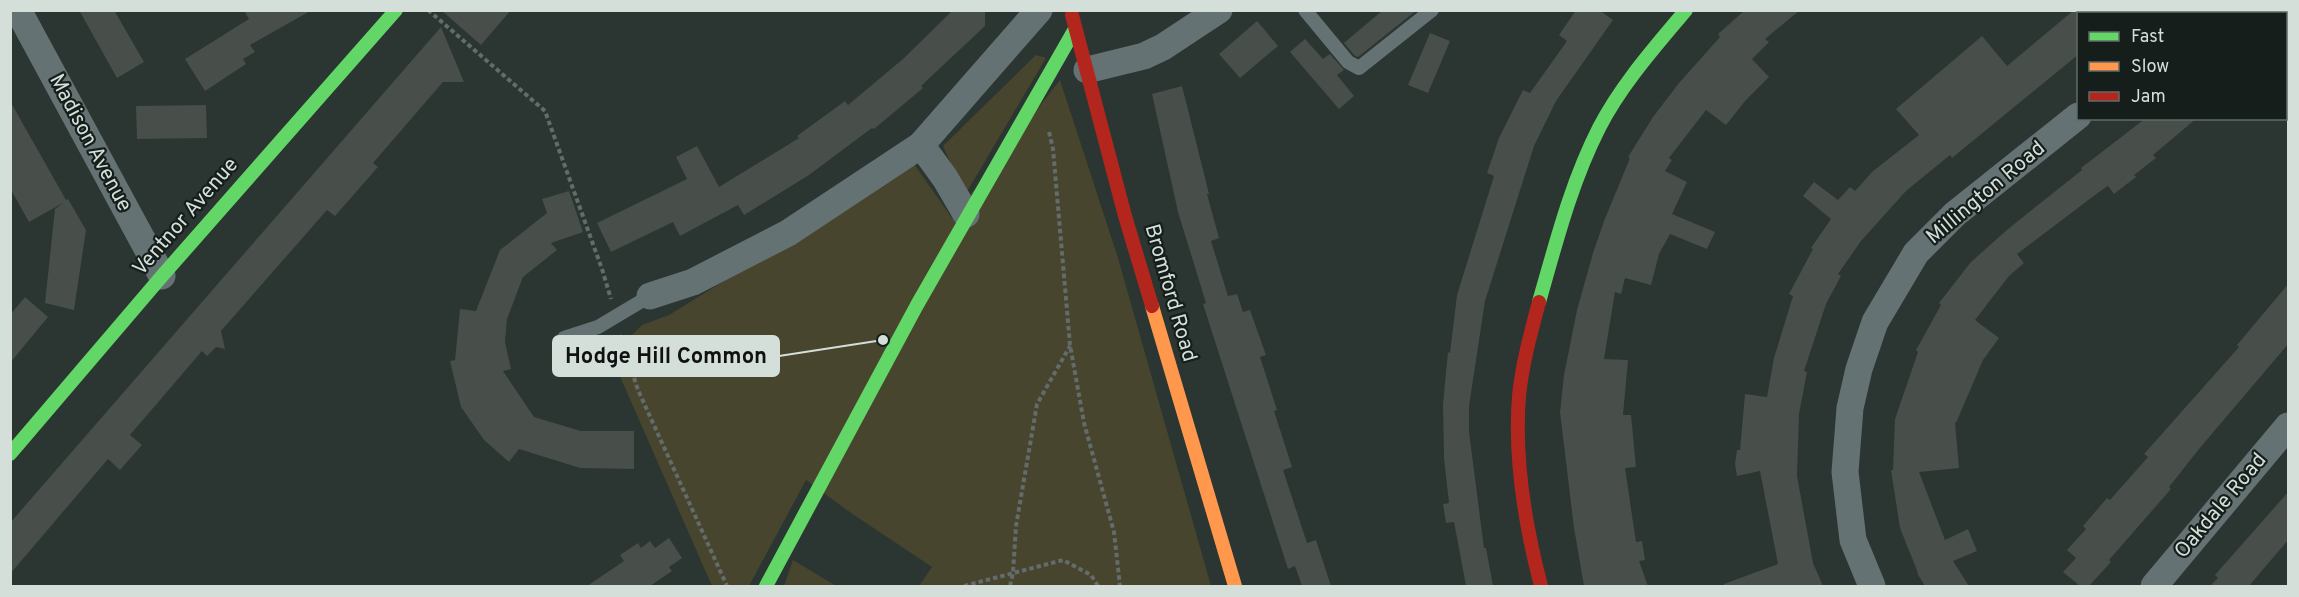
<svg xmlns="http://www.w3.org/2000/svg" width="2299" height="597" font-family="Overpass,sans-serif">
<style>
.green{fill:#48452e}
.building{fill:#484e49}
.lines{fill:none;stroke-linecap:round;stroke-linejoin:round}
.path{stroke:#626c6b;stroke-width:4;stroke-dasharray:4.5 3;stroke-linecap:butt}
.lane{stroke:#657273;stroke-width:14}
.street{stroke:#657273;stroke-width:27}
.fast{stroke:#63d668;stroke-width:14}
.slow{stroke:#ff974d;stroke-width:14}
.jam{stroke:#b3261e;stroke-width:14}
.labels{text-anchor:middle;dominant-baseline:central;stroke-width:4.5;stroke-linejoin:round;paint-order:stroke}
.street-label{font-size:21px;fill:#d4dfda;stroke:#161e1b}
.leader{fill:none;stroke:#d4dfda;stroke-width:2}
.callout-dot{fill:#d4dfda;stroke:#161e1b;stroke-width:2}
.callout{fill:#d4dfda;stroke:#d4dfda;stroke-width:2}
.callout-label{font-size:22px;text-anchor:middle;font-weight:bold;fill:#111}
</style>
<rect width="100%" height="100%" fill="#2b3531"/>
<g class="green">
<path d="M1036 55 1046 58 965 195 943 146Z"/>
<path d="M1060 80 1118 258 1211 586H919L932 567 851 513 806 480 749 586H712L611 356 642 325 669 315 914 164 952 218Z"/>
<path d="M793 560 836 586H784Z"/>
</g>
<g class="building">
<path d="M79 10H114L144 62 117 78Z"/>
<path d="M244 10H312L250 45 255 52 243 59 246 64 205 91 185 59 249 19Z"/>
<path d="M441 10H511L481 45Z"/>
<path d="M953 10H985V26L921 86 923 88 874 129 872 128 809 175 744 215 738 205 680 236 673 222 611 252 597 223 687 179 676 157 697 146 719 187 799 138 797 136 845 101 848 105 903 59Z"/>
<path d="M1383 10H1417L1358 57 1354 55 1344 43Z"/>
<path d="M1576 10H1599L1613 20 1556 101 1534 146 1485 301 1469 406V432L1484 548H1486L1493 586H1466L1454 522 1446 523 1443 504 1449 503 1444 458 1443 404 1448 352 1450 353 1457 295 1494 176 1487 173 1499 138 1523 90 1530 93 1567 41 1559 35Z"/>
<path d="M1745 10H1800L1765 39 1769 42 1752 59 1769 77 1746 100 1726 125 1706 110 1669 158 1672 160 1665 171 1687 182 1672 214 1715 232 1707 249 1670 234 1659 254 1651 285 1625 278 1621 294 1615 292 1604 359 1628 360 1623 415H1631L1636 467 1625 468 1636 542 1642 541 1645 560 1639 561 1648 586H1584L1574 528 1560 412 1564 375 1577 310 1593 253 1604 221 1630 158 1628 157 1653 117 1679 83 1720 37 1718 34Z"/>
<path d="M2074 10H2079V54L1952 158 1950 155 1906 191 1861 241 1838 274 1841 276 1826 304 1804 371 1807 372 1799 414 1797 476 1813 563 1823 586H1724V584L1778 564 1760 471 1737 476 1735 464 1737 450H1740L1745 394 1767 397 1774 358 1793 296 1789 294 1813 249 1811 248 1831 219 1803 196 1814 182 1838 200 1850 187 1855 191 1872 172 1919 135 1896 109 1982 36 2007 66Z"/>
<path d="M1257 21 1278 46 1240 78 1219 54Z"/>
<path d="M441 27 464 82H443L373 163 378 167 335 216 327 210 221 331 225 349 216 347 207 356 202 351 130 435 142 445 120 470 108 459 10 574V523Z"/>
<path d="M1430 33 1450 41 1428 93 1408 85Z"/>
<path d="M1305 39 1323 59 1330 54 1344 70 1337 75 1354 96 1339 109 1290 52Z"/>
<path d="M1182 86 1209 194H1207L1219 238 1211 241 1228 296 1237 294 1243 312 1250 310 1266 355 1260 357 1277 410 1274 411 1292 467 1283 470 1307 543 1316 540 1331 586H1302L1295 566 1288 569 1203 304 1206 303 1178 212 1152 94Z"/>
<path d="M10 101 66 200 68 199 86 230 74 310 45 303 55 209 63 203 29 222 10 188Z"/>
<path d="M206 105 207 138 137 139 136 106Z"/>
<path d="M2146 118H2197L2153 155 2156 158 2134 175 2136 177 2114 194 2108 186 2099 192 2017 254 2024 263 2009 276 1975 320 1999 338 1983 360 1956 423 1955 422 1959 468 1919 472 1945 540 1968 529 1977 551 1953 561 1969 586H1925L1917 573H1918L1900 528 1891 470H1893L1895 419 1918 352 1916 350 1941 305 1939 303 1971 262 2008 229 2082 170 2081 168Z"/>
<path d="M569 191 583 232 551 243 557 250 523 277 507 319 505 342 511 369 503 371 534 417 581 431H634V469L580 468 519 449 509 462 484 440 461 407 450 361 455 360 460 309 476 311 500 250 547 213 542 199Z"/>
<path d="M2289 283V343L2199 449 2169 487 2171 489 2109 560 2111 562 2089 586H2080L2063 572 2076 558 2067 550 2086 529 2083 526 2107 498 2110 500 2148 457 2144 454 2239 347 2237 345Z"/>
<path d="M25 297 48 317 10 363V315Z"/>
<path d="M2289 491V539L2265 567 2249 586H2210L2218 578 2215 575Z"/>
<path d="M669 538 682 558 669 567 672 571 650 586H587L624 561 620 555 638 543 641 548 650 541 655 548Z"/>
</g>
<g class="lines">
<g class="path">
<path d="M428 10 545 111 602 269 611 299"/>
<path d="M1049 132 1053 149 1070 345 1084 423 1114 532 1120 586"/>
<path d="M620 335 638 390 727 586"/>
<path d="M964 586 1063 560 1091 575 1098 586"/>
<path d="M1010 586 1013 573 1016 526 1037 404 1070 346"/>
</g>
<g class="lane">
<path d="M1305 10 1348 62 1359 68 1432 10"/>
<path d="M564 338 598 327 650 296"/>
</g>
<g class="street">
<path d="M18 10 162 276"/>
<path d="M2208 14 2212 10"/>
<path d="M1087 70 1144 56 1163 47 1219 10"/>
<path d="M966 214 945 178 921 145 1039 10"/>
<path d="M650 296 693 282 788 233 921 145"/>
<path d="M1872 586 1853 540 1845 472 1850 408 1859 369 1875 322 1916 253 1955 214 2078 116"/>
<path d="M2154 586 2288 426"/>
</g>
<g class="fast">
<path d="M1539 302C1556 243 1571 183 1599 128 1621 85 1655 47 1686 10"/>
<path d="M10 454 162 276 396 10"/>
<path d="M766 586 917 305 1075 29"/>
</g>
<path class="slow" d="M1152 306 1235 586"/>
<g class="jam">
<path d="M1072 15 1125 216 1152 306"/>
<path d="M1539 302C1531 332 1522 365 1519 396 1514 459 1525 525 1541 586"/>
</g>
</g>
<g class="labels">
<g class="street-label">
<text transform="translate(90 143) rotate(62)">Madison Avenue</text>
<text transform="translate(1986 193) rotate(-40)">Millington Road</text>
<text transform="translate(186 217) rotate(-49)">Ventnor Avenue</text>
<text transform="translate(1170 293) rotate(74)">Bromford Road</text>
<text transform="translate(2221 506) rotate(-50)">Oakdale Road</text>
</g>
</g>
<path class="leader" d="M883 340L779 356"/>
<circle class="callout-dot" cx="883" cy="340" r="6"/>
<rect class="callout" x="553" y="336" width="226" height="40" rx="6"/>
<g class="callout-label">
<text x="666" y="363">Hodge Hill Common</text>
</g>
<rect width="2299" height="597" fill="none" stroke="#d4dfda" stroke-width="24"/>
<rect x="2077" y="12" width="210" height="108" fill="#161e1b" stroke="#626b67" stroke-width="1.5"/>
<rect x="2089" y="32" width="30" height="9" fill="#63d668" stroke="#626b67" stroke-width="1.5"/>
<text x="2131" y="42" font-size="18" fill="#d4dfda">Fast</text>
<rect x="2089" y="62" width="30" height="9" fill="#ff974d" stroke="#626b67" stroke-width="1.5"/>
<text x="2131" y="72" font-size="18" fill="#d4dfda">Slow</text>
<rect x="2089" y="92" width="30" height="9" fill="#b3261e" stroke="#626b67" stroke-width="1.5"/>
<text x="2131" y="102" font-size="18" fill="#d4dfda">Jam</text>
</svg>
